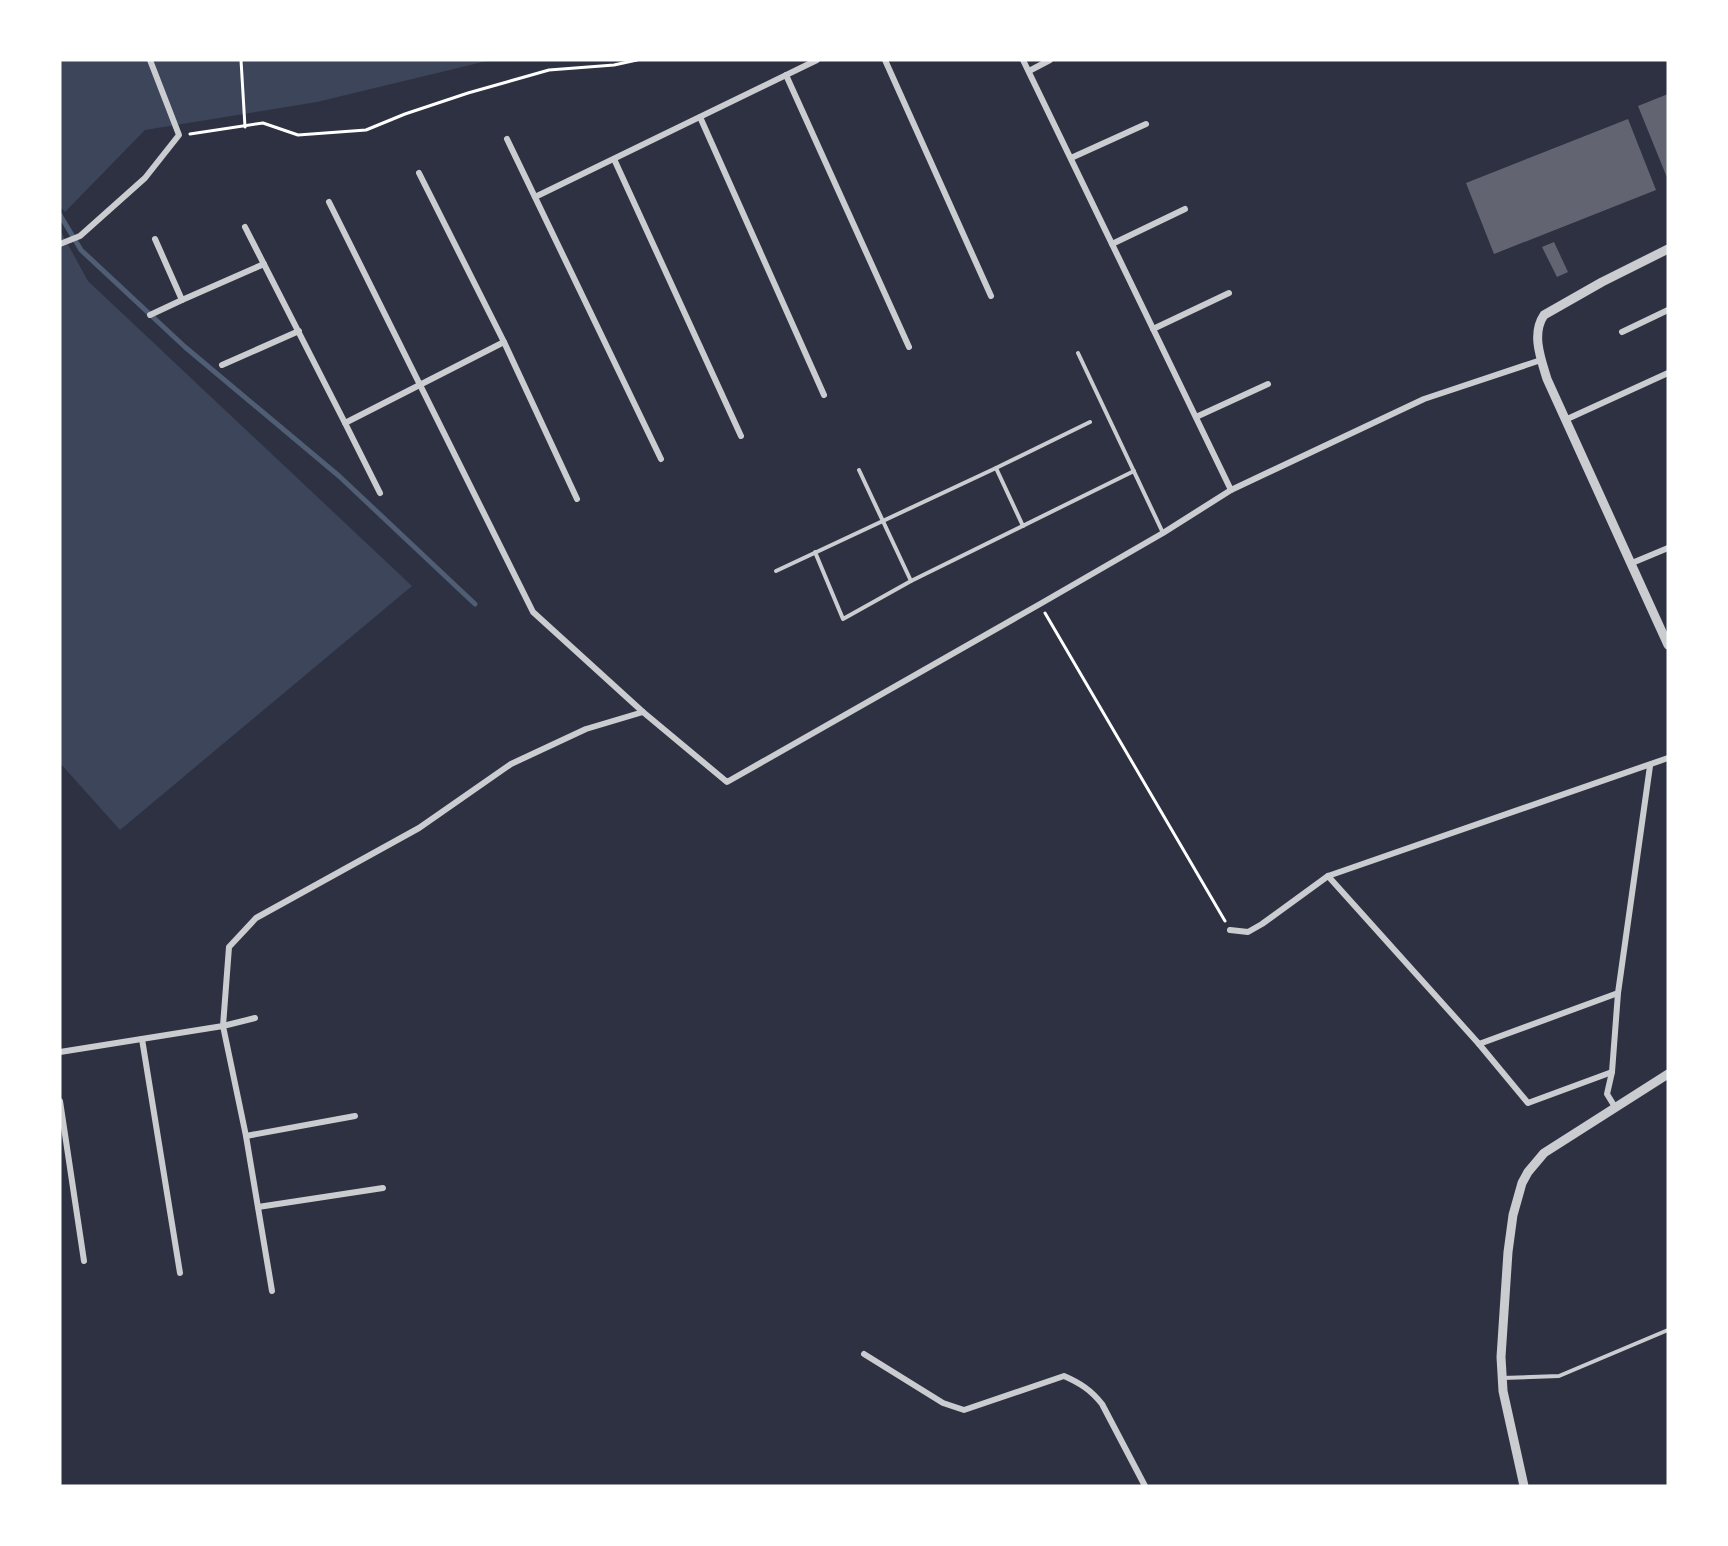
<svg xmlns="http://www.w3.org/2000/svg" width="1728" height="1546" font-family="Arial,sans-serif">
<style>
.green{fill:#3c4559}
.lines{fill:none;stroke-linecap:round;stroke-linejoin:round}
.stream{stroke:#4f5d75;stroke-width:5}
.building{fill:#626471}
.path{stroke:#fff;stroke-width:3}
.service{stroke:#caccd0;stroke-width:4}
.minor{stroke:#caccd0;stroke-width:6}
.tertiary{stroke:#caccd0;stroke-width:9}
</style>
<rect width="100%" height="100%" fill="#2d3142"/>
<g class="green">
<path d="M60 60H491L317 102 145 130 65 212 60 206Z"/>
<path d="M60 230 88 281 412 586 120 830 60 763Z"/>
</g>
<g class="lines">
<path class="stream" d="M60 215 81 250 185 347 339 476 475 604"/>
</g>
<g class="building">
<path d="M1668 94V180L1638 106Z"/>
<path d="M1628 119 1656 190 1494 254 1466 183Z"/>
<path d="M1554 242 1568 272 1557 277 1542 247Z"/>
</g>
<g class="lines">
<g class="path">
<path d="M241 60 245 127"/>
<path d="M190 134 263 123 298 135 366 130 405 114 468 93 549 70 614 65 637 60"/>
<path d="M1045 613 1225 921"/>
</g>
<g class="service">
<path d="M1078 353 1163 533"/>
<path d="M996 468 1023 526"/>
<path d="M859 470 911 581 1134 471"/>
<path d="M815 552 843 619 911 581"/>
<path d="M776 571 996 468 1090 422"/>
<path d="M1502 1378 1559 1376 1668 1330"/>
</g>
<g class="minor">
<path d="M885 60 991 296"/>
<path d="M1023 60 1231 490"/>
<path d="M1029 71 1050 60"/>
<path d="M786 75 909 347"/>
<path d="M700 117 824 395"/>
<path d="M507 139 661 459"/>
<path d="M1071 158 1146 124"/>
<path d="M614 159 741 436"/>
<path d="M419 173 504 342 577 499"/>
<path d="M535 197 817 60"/>
<path d="M329 202 533 612 643 712 727 782 1040 604 1163 533 1231 490 1424 399 1541 360"/>
<path d="M245 227 345 423 504 342"/>
<path d="M155 239 182 300 264 264"/>
<path d="M60 244 80 236 145 178 179 135 150 60"/>
<path d="M1112 244 1185 209"/>
<path d="M150 315 182 300"/>
<path d="M1153 329 1229 293"/>
<path d="M1622 332 1668 310"/>
<path d="M222 365 299 331"/>
<path d="M1196 417 1268 384"/>
<path d="M1565 420 1668 373"/>
<path d="M345 423 380 493"/>
<path d="M1632 563 1668 548"/>
<path d="M1328 876 1479 1044 1618 993 1650 766"/>
<path d="M1230 930 1248 932 1262 924 1328 876 1668 758"/>
<path d="M255 1018 223 1026 246 1136 272 1291"/>
<path d="M142 1039 180 1273"/>
<path d="M1479 1044 1528 1103 1612 1072 1618 993"/>
<path d="M60 1052 223 1026 229 947 256 918 419 828 511 764 586 729 643 712"/>
<path d="M1612 1072 1607 1094 1615 1107"/>
<path d="M60 1101 84 1261"/>
<path d="M246 1136 355 1116"/>
<path d="M258 1207 383 1188"/>
<path d="M864 1354 943 1403 964 1410 1064 1376C1080 1383 1091 1390 1102 1404L1145 1486"/>
</g>
<g class="tertiary">
<path d="M1668 249 1602 282 1544 315C1531 334 1541 359 1547 379L1668 645"/>
<path d="M1524 1486 1503 1391 1501 1357 1508 1252 1513 1215 1522 1183 1528 1172 1544 1153 1668 1074"/>
</g>
</g>
<rect width="1728" height="1546" fill="none" stroke="#ffffff" stroke-width="123"/>
</svg>
